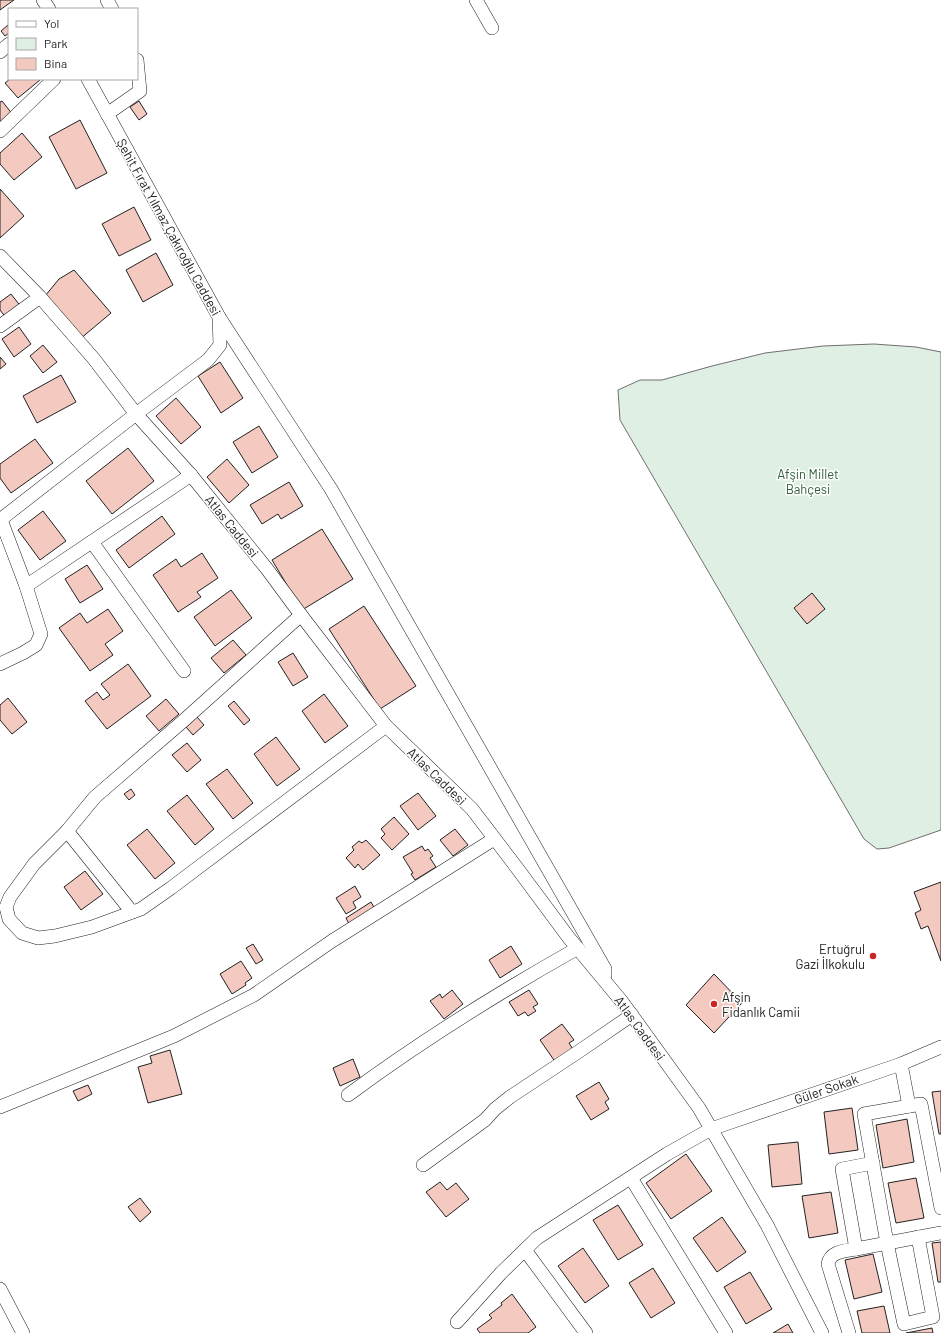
<svg xmlns="http://www.w3.org/2000/svg" width="941" height="1333" font-family="Barlow,sans-serif">
<style>
.green{fill:#e0efe3;stroke:#6f6f6f}
.building{fill:#f3c9c0;stroke:#222}
.lines{fill:none;stroke-linecap:round;stroke-linejoin:round}
.minor-casing{stroke:#222;stroke-width:14}
.minor{stroke:#fff;stroke-width:13}
.poi-dot{fill:#c62828;stroke:#fff;stroke-width:1.5}
.labels{text-anchor:middle;dominant-baseline:central;stroke-width:3;stroke-linejoin:round;paint-order:stroke}
.street-label{font-size:13px;fill:#222;stroke:#fff}
.park-label{font-size:13px;fill:#2f5e38;stroke:#fff}
.poi-label{font-size:13px;fill:#222;stroke:#fff;text-anchor:end}
</style>
<rect width="100%" height="100%" fill="#fff"/>
<path class="green" d="M874 344 916 347 941 352V830L889 848 877 849 864 839 620 420 618 390 640 380H662L712 366 765 353 823 346Z"/>
<g class="building">
<path d="M0 0H14L0 10Z"/>
<path d="M8 25 9 33 5 36 1 31Z"/>
<path d="M10 79H39L40 80 18 98 5 83Z"/>
<path d="M2 101 13 115 0 125V102Z"/>
<path d="M139 101 147 114 139 120 130 107Z"/>
<path d="M80 120 107 173 76 189 49 137Z"/>
<path d="M22 133 42 157 14 180 0 164V153Z"/>
<path d="M0 189 24 216 0 238Z"/>
<path d="M134 207 151 240 119 256 102 224Z"/>
<path d="M156 253 173 285 143 302 126 270Z"/>
<path d="M74 270 111 313 80 339 45 296 59 279Z"/>
<path d="M11 294 22 308 7 319 0 310V302Z"/>
<path d="M19 327 31 344 14 357 2 339Z"/>
<path d="M43 345 57 362 43 373 30 356Z"/>
<path d="M0 357 6 364 0 369Z"/>
<path d="M220 362 243 398 221 413 198 376Z"/>
<path d="M61 375 76 402 37 423 23 396Z"/>
<path d="M176 398 201 427 181 444 156 416Z"/>
<path d="M259 426 278 457 252 473 233 442Z"/>
<path d="M35 439 53 463 11 493 0 478V464Z"/>
<path d="M128 448 154 481 112 514 86 481Z"/>
<path d="M227 459 249 485 229 503 207 477Z"/>
<path d="M289 482 303 506 281 519 278 514 262 524 250 505Z"/>
<path d="M43 511 66 541 40 560 18 530Z"/>
<path d="M162 516 175 534 129 568 116 550Z"/>
<path d="M322 529 353 579 302 610 272 560Z"/>
<path d="M202 553 218 578 197 592 201 597 178 612 153 575 176 559 181 567Z"/>
<path d="M87 565 103 589 80 603 65 579Z"/>
<path d="M231 590 252 618 215 646 194 617Z"/>
<path d="M812 593 825 609 807 624 794 608Z"/>
<path d="M364 606 416 686 380 709 329 629Z"/>
<path d="M108 609 123 631 105 644 113 655 90 671 59 628 80 613 87 623Z"/>
<path d="M233 640 246 655 224 673 211 658Z"/>
<path d="M293 653 308 677 293 686 278 662Z"/>
<path d="M128 664 151 696 107 729 85 701 97 692 103 700 110 695 101 684Z"/>
<path d="M324 694 348 726 325 743 302 711Z"/>
<path d="M8 698 27 722 12 734 0 720V705Z"/>
<path d="M166 699 179 714 159 731 146 716Z"/>
<path d="M234 701 250 720 244 725 228 706Z"/>
<path d="M197 717 204 725 193 735 186 727Z"/>
<path d="M276 737 300 769 277 786 254 754Z"/>
<path d="M187 743 201 760 187 772 172 755Z"/>
<path d="M227 769 253 803 233 819 206 784Z"/>
<path d="M131 789 135 795 129 800 124 794Z"/>
<path d="M418 793 436 816 418 830 400 806Z"/>
<path d="M187 795 214 829 195 845 167 811Z"/>
<path d="M394 817 409 834 392 850 381 838 385 834 381 829Z"/>
<path d="M147 829 175 863 155 879 127 845Z"/>
<path d="M455 829 468 845 453 856 440 840Z"/>
<path d="M366 840 380 855 363 870 358 864 355 868 346 858 354 850 352 847 359 841 362 843Z"/>
<path d="M422 846 425 851 428 849 433 856 430 858 436 867 415 880 411 874 413 873 403 857Z"/>
<path d="M85 871 103 894 81 910 64 887Z"/>
<path d="M941 882V961L928 926 921 929 915 913 921 910 914 892Z"/>
<path d="M355 886 361 897 353 902 356 908 346 914 336 898Z"/>
<path d="M371 902 375 909 349 924 346 918Z"/>
<path d="M253 944 263 960 256 964 246 948Z"/>
<path d="M511 946 522 964 500 978 489 960Z"/>
<path d="M241 961 252 978 245 983 246 985 232 994 220 974Z"/>
<path d="M714 974 742 1003 714 1033 686 1005Z"/>
<path d="M452 990 463 1004 444 1019 430 1001 440 994 442 998Z"/>
<path d="M529 990 538 1004 533 1007 536 1011 528 1016 525 1012 518 1016 509 1002Z"/>
<path d="M562 1024 574 1040 569 1043 574 1051 556 1063 540 1040Z"/>
<path d="M170 1050 182 1094 148 1103 138 1067 152 1063 150 1056Z"/>
<path d="M353 1059 360 1077 340 1086 333 1068Z"/>
<path d="M599 1082 609 1099 605 1102 609 1109 591 1120 576 1096Z"/>
<path d="M88 1085 92 1094 78 1101 73 1091Z"/>
<path d="M941 1091V1134H939L932 1092Z"/>
<path d="M852 1108 858 1150 829 1154 824 1112Z"/>
<path d="M907 1119 914 1162 883 1168 876 1125Z"/>
<path d="M798 1142 802 1184 772 1187 768 1145Z"/>
<path d="M686 1154 712 1191 671 1219 646 1183Z"/>
<path d="M916 1178 924 1218 896 1223 888 1183Z"/>
<path d="M440 1182 447 1190 456 1183 469 1199 446 1217 426 1192Z"/>
<path d="M831 1192 838 1233 809 1238 802 1196Z"/>
<path d="M140 1198 151 1212 140 1222 128 1207Z"/>
<path d="M618 1205 643 1245 618 1260 593 1220Z"/>
<path d="M722 1217 746 1252 717 1272 693 1238Z"/>
<path d="M941 1242V1282H938L932 1243Z"/>
<path d="M583 1248 609 1286 585 1303 558 1266Z"/>
<path d="M873 1254 882 1292 854 1299 845 1260Z"/>
<path d="M653 1268 675 1303 651 1318 629 1283Z"/>
<path d="M750 1272 772 1309 746 1324 724 1287Z"/>
<path d="M512 1294 536 1327 528 1333H480L477 1329 492 1318 489 1315 502 1305 501 1303Z"/>
<path d="M884 1306 890 1333H862L857 1311Z"/>
<path d="M788 1324 793 1333H773Z"/>
<path d="M932 1328 933 1333H906Z"/>
</g>
<g class="lines">
<g class="minor-casing">
<g id="minor">
<path d="M43 0 49 9"/>
<path d="M107 0 112 9"/>
<path d="M476 0 492 28"/>
<path d="M0 52 9 44"/>
<path d="M107 114 140 91 137 60"/>
<path d="M0 131 54 79"/>
<path d="M0 256 40 297 94 359 136 414 191 475 267 569 301 615 386 726 472 809 517 868 569 938 623 1003 699 1108 767 1225 822 1333"/>
<path d="M219 317 331 489 593 948 605 969V975"/>
<path d="M0 326 40 297"/>
<path d="M0 520 136 414 208 360 220 345 219 317 88 79"/>
<path d="M92 542 184 671"/>
<path d="M26 586 191 475"/>
<path d="M301 615 182 722 95 797 67 831 34 864 10 897 6 907 9 919 22 933 38 938 55 936 92 927 141 909 171 888 386 726"/>
<path d="M0 664 23 653 36 645 41 634 26 586 1 520"/>
<path d="M67 831 132 912"/>
<path d="M901 1064 909 1106"/>
<path d="M348 1095C421 1041 498 993 578 948"/>
<path d="M0 1107 174 1036 254 995 332 941 494 839"/>
<path d="M873 1163 842 1169 856 1249 941 1233"/>
<path d="M423 1165 485 1120 495 1109 510 1097 581 1050 632 1015"/>
<path d="M631 1178 726 1333"/>
<path d="M918 1237 933 1317 904 1324 887 1243 864 1114 921 1104 941 1208"/>
<path d="M525 1250 586 1333"/>
<path d="M0 1289 23 1333"/>
<path d="M457 1322 501 1273 537 1238 667 1154 711 1129 901 1064 941 1047"/>
<path d="M849 1333 828 1264C830 1251 845 1251 856 1249"/>
</g>
</g>
<use href="#minor" class="minor"/>
</g>
<g class="poi-dot">
<circle cx="873" cy="956" r="4"/>
<circle cx="714" cy="1004" r="4"/>
</g>
<g class="labels">
<g class="street-label">
<text transform="translate(169 227) rotate(61)">Şehit Fırat Yılmaz Çakıroğlu Caddesi</text>
<text transform="translate(232 526) rotate(51)">Atlas Caddesi</text>
<text transform="translate(437 776) rotate(44)">Atlas Caddesi</text>
<text transform="translate(640 1028) rotate(54)">Atlas Caddesi</text>
<text transform="translate(826 1089) rotate(-19)">Güler Sokak</text>
</g>
<g class="park-label">
<text x="808" y="474">Afşin Millet<tspan x="808" dy="15">Bahçesi</tspan></text>
</g>
<g class="poi-label">
<text x="865" y="949">Ertuğrul<tspan x="865" dy="15">Gazi İlkokulu</tspan></text>
<text x="722" y="997" text-anchor="start">Afşin<tspan x="722" dy="15">Fidanlık Camii</tspan></text>
</g>
</g>
<rect x="8" y="8" width="130" height="72" fill="#ffffff" stroke="#a7a7a7"/>
<rect x="16" y="21" width="20" height="6" fill="#ffffff" stroke="#a7a7a7"/>
<text x="44" y="28" font-size="12" fill="#222222">Yol</text>
<rect x="16" y="38" width="20" height="12" fill="#e0efe3" stroke="#a7a7a7"/>
<text x="44" y="48" font-size="12" fill="#222222">Park</text>
<rect x="16" y="58" width="20" height="12" fill="#f3c9c0" stroke="#a7a7a7"/>
<text x="44" y="68" font-size="12" fill="#222222">Bina</text>
</svg>
